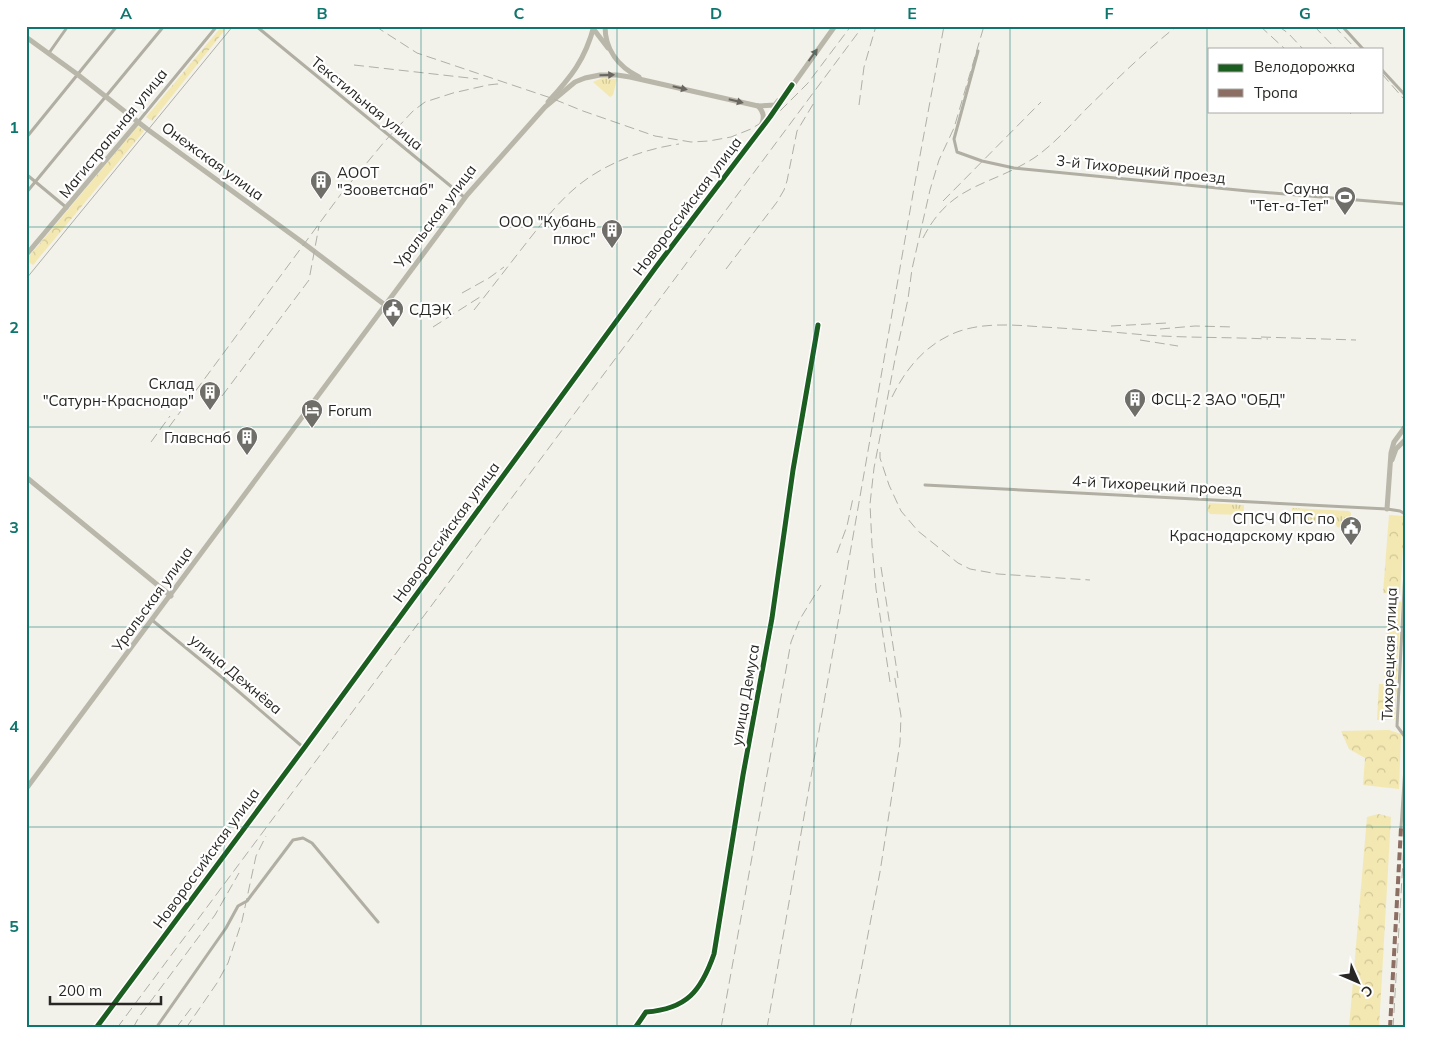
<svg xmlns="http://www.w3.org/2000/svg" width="1431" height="1054" font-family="Mulish,sans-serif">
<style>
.grass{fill:url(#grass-tufts)}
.forest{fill:url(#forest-crowns)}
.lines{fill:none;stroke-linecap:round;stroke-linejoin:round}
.street{stroke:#b1afa3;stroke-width:3}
.secondary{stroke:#b9b6aa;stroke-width:5}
.tram{stroke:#b1b0a7;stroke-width:1}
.rail{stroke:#b1b0a7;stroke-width:1;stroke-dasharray:10 5;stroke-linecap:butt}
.quiet{stroke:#8d6e63;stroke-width:4;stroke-dasharray:8 4;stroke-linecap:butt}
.cycleway-casing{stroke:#fff;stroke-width:8}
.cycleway{stroke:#1b5e20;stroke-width:5}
.oneway{fill:#696760}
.grid{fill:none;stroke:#0f766e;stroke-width:1;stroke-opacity:0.55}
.labels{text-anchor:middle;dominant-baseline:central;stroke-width:4.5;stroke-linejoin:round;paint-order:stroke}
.street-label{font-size:15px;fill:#282723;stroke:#fff}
.poi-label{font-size:15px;fill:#282723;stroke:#fff;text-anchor:end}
.neatline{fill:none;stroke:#0f766e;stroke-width:2}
.grid-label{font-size:16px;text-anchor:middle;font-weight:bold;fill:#0f766e}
</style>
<defs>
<pattern id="grass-tufts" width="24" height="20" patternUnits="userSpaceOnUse" patternTransform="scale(1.25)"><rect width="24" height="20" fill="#f3e8b1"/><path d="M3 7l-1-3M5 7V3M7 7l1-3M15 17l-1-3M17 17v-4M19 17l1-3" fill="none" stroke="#d0c798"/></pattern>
<pattern id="forest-crowns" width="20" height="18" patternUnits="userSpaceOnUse" patternTransform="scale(1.25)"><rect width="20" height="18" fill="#f3e8b1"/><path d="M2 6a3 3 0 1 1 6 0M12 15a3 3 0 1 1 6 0" fill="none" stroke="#d0c798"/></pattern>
</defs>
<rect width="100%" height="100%" fill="#f2f1ea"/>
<g class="grass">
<path d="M602 78 617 79 613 95 610 97 593 82Z"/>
<path d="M1209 503 1244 505V515L1210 514 1207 510Z"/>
<path d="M1292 508 1349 511 1351 513V525L1347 528 1337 527 1336 524 1309 523 1308 519 1291 518Z"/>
</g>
<g class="forest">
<path d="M222 26H228L152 121 146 117Z"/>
<path d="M138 126 144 131 33 265 26 260Z"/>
<path d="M1389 515 1405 516 1400 594 1383 593Z"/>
<path d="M1392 602H1401L1397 679 1384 677 1387 612H1390Z"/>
<path d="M1379 684H1397L1395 719 1377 720Z"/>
<path d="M1389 730 1401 734 1399 789 1363 785 1365 758 1349 749 1341 731Z"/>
<path d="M1378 814 1391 817 1379 1028H1349L1367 817Z"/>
</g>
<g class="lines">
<g class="street">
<path d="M256 26 464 197"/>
<path d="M1342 26 1363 49"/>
<path d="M978 51 954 139 957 152 982 161 1014 168 1248 191 1405 204"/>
<path d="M49 53 68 26"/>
<path d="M1382 70 1405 95"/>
<path d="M138 122 217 26"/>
<path d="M26 138 117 26"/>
<path d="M26 174 67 208"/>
<path d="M26 193 164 26"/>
<path d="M925 485 1387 509 1400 511 1405 514"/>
<path d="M1405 570 1397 726 1405 737"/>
<path d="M152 620 224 679 304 748"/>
<path d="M1401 828 1405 767"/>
<path d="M156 1028 226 928 238 906 247 901 293 840 303 838 312 843 378 922"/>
<path d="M635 1028 646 1012C687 1009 701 991 714 954L743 775 772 618 793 470 818 325"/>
</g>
<g class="secondary">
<path d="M605 26C605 50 619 67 639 77"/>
<path d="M592 27 608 48"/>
<path d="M26 37 77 74 147 129 302 242 385 305"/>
<path d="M548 102C571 77 585 60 594 26"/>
<path d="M758 106C763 111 765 116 762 123"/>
<path d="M26 255 138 122"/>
<path d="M1392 460 1396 449 1405 440"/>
<path d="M26 477 171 596"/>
<path d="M1387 509 1391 453 1394 442 1405 427"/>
<path d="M26 789 467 195 545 107 575 82 585 78 600 75H617L630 77 758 106 775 105 778 101"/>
<path d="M96 1028 304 748 656 267 770 117 835 26"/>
</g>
<path class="tram" d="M26 279 233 26"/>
<g class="rail">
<path d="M375 26 417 53 551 98 583 111 655 136 691 142 709 141 731 137 751 129 780 111 808 83 851 26"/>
<path d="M1260 26 1285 49"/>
<path d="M1278 26 1288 33 1303 49"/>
<path d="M1314 26 1336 49"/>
<path d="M1334 26 1356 49"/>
<path d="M354 65 478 79"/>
<path d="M1382 74 1403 98"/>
<path d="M859 105 864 67 876 26"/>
<path d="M1348 111 1351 114"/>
<path d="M943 201 1041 102"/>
<path d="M923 238C951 183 989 187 1034 158 1053 145 1069 127 1084 111 1114 82 1144 52 1177 26"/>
<path d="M726 269 777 202 784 190 787 181 797 131 815 101"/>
<path d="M462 293 489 278 504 267"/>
<path d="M474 310C493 286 512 261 531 237 546 218 561 199 580 184 608 162 645 149 679 144"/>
<path d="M1111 326 1167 323"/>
<path d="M433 327 480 297"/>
<path d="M1160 329 1195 326 1234 327"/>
<path d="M1261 337 1356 340"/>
<path d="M1140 340 1178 346"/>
<path d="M222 396 309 280 319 226"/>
<path d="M892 397C906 368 926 344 957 332 984 322 1015 325 1043 327 1078 329 1112 332 1146 335 1186 338 1227 337 1268 339"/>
<path d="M169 427 341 194 385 141 413 111 425 102 453 93 488 85 497 84 503 85"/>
<path d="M151 442 170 416"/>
<path d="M880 452V458L889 485 901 511 918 531 958 563 970 569 998 574 1090 580"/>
<path d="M837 553 847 526 853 498"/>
<path d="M881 567 898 678"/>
<path d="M890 682 876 589 872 545 870 504 874 468 896 354 908 299 912 269 930 190 939 160 954 128 984 26"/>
<path d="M117 1028 863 26"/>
<path d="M133 1028 139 1017 215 915 239 873"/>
<path d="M176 1028 192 1007"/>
<path d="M186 1028 217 983 228 963 242 921 256 856 266 836"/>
<path d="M721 1028 791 642 800 619 821 585"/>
<path d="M767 1028 914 188 944 26"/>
<path d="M850 1028 880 872 900 743 901 716 894 673"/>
<path d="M1393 1028 1405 827"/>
</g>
<path class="quiet" d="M1390 1028 1401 828"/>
<g class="cycleway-casing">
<g id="cycleway">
<path d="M96 1028 304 748 656 267 770 117 792 85"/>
<path d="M635 1028 646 1012C687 1009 701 991 714 954L743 775 772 618 793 470 818 325"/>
</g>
</g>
<use href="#cycleway" class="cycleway"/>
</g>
<defs><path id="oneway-solid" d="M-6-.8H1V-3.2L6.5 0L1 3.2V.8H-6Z" transform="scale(1.25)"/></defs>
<g class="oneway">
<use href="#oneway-solid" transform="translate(813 55) rotate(-54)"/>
<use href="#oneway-solid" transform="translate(607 75) rotate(-2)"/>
<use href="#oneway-solid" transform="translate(680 88) rotate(13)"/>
<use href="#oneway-solid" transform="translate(736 101) rotate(14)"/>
</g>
<path class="grid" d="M224 26V1028M421 26V1028M617 26V1028M814 26V1028M1010 26V1028M1207 26V1028M26 227H1405M26 427H1405M26 627H1405M26 827H1405"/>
<defs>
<g id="building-pin" transform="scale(1.125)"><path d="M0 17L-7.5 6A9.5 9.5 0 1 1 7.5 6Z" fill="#6f6e69" stroke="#fff"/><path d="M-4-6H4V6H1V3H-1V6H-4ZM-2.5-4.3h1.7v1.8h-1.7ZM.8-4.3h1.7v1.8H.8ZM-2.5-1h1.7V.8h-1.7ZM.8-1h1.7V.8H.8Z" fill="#fff"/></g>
<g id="stadium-pin" transform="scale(1.125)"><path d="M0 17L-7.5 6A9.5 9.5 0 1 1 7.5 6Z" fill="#6f6e69" stroke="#fff"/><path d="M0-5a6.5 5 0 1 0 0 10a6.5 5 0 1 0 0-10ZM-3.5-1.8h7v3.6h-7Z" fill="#fff"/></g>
<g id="civic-pin" transform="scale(1.125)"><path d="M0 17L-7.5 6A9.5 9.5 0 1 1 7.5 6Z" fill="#6f6e69" stroke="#fff"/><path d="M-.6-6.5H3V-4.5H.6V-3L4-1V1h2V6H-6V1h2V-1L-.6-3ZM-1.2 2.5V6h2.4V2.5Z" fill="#fff"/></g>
<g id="hotel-pin" transform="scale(1.125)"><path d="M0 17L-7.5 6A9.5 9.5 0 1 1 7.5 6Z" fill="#6f6e69" stroke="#fff"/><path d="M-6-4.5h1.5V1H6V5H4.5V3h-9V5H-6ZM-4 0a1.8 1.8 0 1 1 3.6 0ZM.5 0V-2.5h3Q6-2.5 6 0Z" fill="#fff"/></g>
</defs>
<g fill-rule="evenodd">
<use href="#building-pin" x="321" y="181"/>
<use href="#stadium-pin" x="1345" y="197"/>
<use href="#building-pin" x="612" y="230"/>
<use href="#civic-pin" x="393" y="309"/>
<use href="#building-pin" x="210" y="392"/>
<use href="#building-pin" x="1135" y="399"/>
<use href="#hotel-pin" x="312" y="410"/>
<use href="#building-pin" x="247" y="437"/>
<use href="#civic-pin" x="1351" y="527"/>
</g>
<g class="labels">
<g class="street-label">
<text transform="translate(367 103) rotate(39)">Текстильная улица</text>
<text transform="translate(113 133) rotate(-51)">Магистральная улица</text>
<text transform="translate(213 161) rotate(36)">Онежская улица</text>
<text transform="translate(1141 169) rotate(6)">3-й Тихорецкий проезд</text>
<text transform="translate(687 206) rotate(-53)">Новороссийская улица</text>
<text transform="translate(435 216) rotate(-53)">Уральская улица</text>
<text transform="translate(1157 485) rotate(3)">4-й Тихорецкий проезд</text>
<text transform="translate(446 532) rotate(-54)">Новороссийская улица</text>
<text transform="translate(152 599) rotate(-54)">Уральская улица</text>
<text transform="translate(1389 654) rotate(-88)">Тихорецкая улица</text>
<text transform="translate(236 674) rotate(40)">улица Дежнёва</text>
<text transform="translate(745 695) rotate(-80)">улица Демуса</text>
<text transform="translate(206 858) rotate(-54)">Новороссийская улица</text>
</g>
<g class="poi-label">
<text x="337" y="172" text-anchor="start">АООТ<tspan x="337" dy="17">"Зооветснаб"</tspan></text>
<text x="1329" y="188">Сауна<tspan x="1329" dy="17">"Тет-а-Тет"</tspan></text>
<text x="596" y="221">ООО "Кубань<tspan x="596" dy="17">плюс"</tspan></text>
<text x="409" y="309" text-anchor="start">СДЭК</text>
<text x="194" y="383">Склад<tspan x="194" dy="17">"Сатурн-Краснодар"</tspan></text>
<text x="1151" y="399" text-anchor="start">ФСЦ-2 ЗАО "ОБД"</text>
<text x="328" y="410" text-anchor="start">Forum</text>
<text x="231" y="437">Главснаб</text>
<text x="1335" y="518">СПСЧ ФПС по<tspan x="1335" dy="17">Краснодарскому краю</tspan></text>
</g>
</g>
<rect width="1431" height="1054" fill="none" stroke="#ffffff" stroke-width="55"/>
<rect x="1208" y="48" width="175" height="65" fill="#ffffff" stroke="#a9a9a7"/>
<rect x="1218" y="64" width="25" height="8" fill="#1b5e20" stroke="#a9a9a7"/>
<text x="1254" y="72" font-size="15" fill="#282723">Велодорожка</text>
<rect x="1218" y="89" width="25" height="8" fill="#8d6e63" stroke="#a9a9a7"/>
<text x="1254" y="98" font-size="15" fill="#282723">Тропа</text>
<g transform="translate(1358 982) rotate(135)" stroke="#ffffff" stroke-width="4" paint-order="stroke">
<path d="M0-4L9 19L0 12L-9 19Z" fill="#282723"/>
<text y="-8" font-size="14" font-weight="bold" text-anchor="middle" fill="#282723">С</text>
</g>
<path d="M50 996v8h111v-8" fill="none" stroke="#282723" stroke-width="2.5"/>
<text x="58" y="996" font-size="15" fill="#282723" stroke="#ffffff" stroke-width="4" paint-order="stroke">200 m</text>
<rect x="28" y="28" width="1376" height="998" class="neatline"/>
<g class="grid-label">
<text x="126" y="19">A</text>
<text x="322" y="19">B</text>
<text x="519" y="19">C</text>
<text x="716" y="19">D</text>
<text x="912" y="19">E</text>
<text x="1109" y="19">F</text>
<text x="1305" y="19">G</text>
<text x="14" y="133">1</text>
<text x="14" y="333">2</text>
<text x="14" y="533">3</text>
<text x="14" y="732">4</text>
<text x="14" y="932">5</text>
</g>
</svg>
